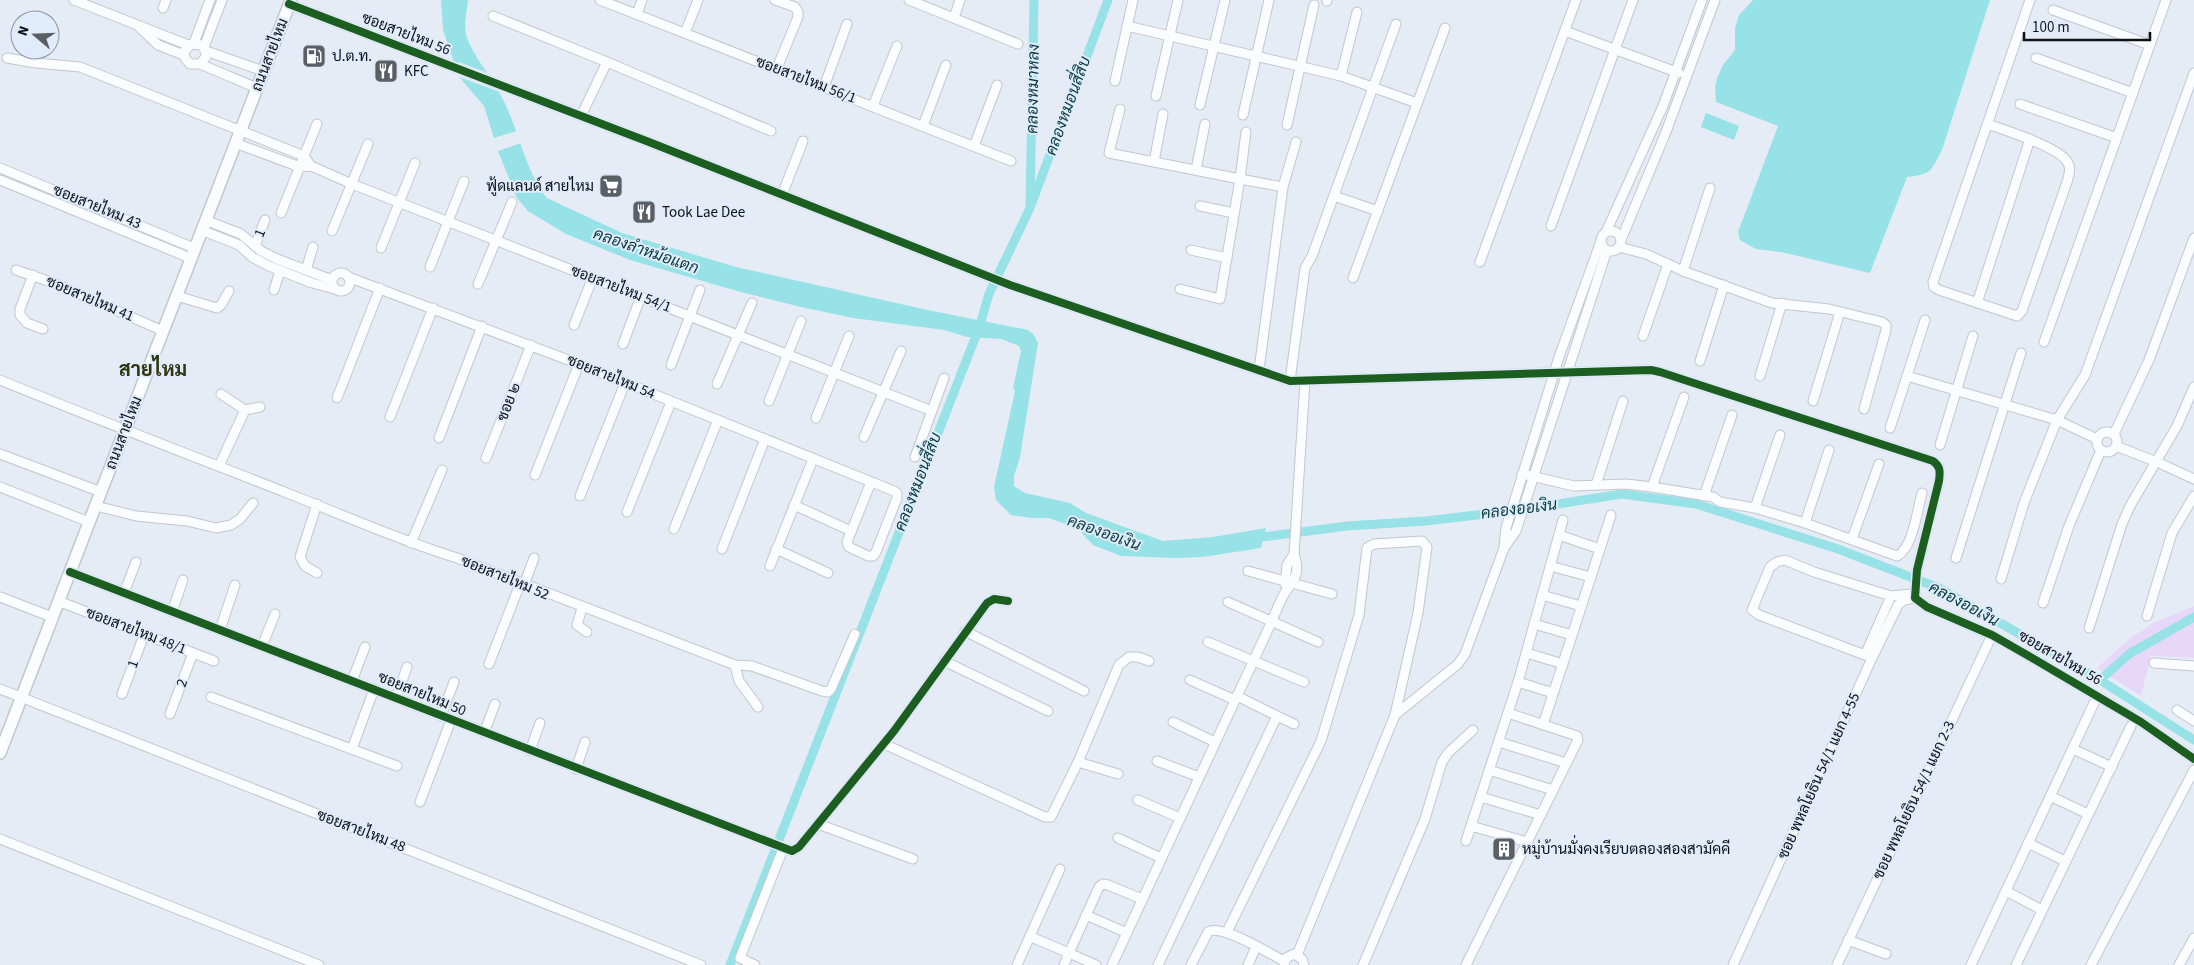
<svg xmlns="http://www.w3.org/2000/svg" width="2194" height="965" font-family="'Source Sans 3',Sarabun,sans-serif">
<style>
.green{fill:#e7d8f9}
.water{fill:#96e2e7}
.pier{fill:#e6ecf5}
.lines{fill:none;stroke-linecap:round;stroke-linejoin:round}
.canal{stroke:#96e2e7;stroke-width:9}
.minor-casing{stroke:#c2c7ce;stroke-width:11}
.major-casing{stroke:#c2c7ce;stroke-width:14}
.minor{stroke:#fbfcfe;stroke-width:9}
.major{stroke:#fbfcfe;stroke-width:11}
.cycleway-casing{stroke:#e0ebfb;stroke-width:11}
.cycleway{stroke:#1b5e20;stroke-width:8}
.labels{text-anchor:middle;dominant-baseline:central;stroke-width:4;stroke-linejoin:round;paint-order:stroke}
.street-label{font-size:15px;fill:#0e1217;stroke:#e0ebfb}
.poi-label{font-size:15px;fill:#0e1217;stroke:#e0ebfb;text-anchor:start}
.water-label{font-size:16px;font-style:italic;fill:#073c3d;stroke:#e0ebfb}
.district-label{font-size:20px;font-weight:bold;fill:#32340b;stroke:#e0ebfb}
</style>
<rect width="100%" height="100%" fill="#e6ecf5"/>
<path class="green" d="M2194 606V658L2151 656 2141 696 2097 668 2128 640 2153 623Z"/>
<g class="water">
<path d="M441 0H468C467 11 463 28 467 38 475 59 490 74 500 94 518 125 525 172 547 198L622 233 736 267 923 309 1028 330 1034 335 1038 343 1020 457 1014 476V486L1025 493 1070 503 1086 513 1163 541 1213 537 1266 528 1261 548 1203 557 1176 558 1121 556 1093 545 1077 528 1049 518H1032L1011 515 996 500 994 487 1015 391 1013 388 1021 351 1019 346 1001 339 967 337 944 330 853 318 801 307 737 291 630 260 566 234 528 211 517 198 498 151 484 106 459 77 443 30Z"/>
<path d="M1753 0H1990L1942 150C1930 172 1932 174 1907 177L1870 273 1781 252 1756 249 1740 240 1738 232 1778 126 1716 102 1715 87 1717 78 1723 65 1735 50V28L1739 15Z"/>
<path d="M1706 113 1739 126 1734 140 1701 127Z"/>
</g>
<g class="pier">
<path d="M459 62 488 73 501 90 500 92 456 76Z"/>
<path d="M520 130 524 142 498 151 494 138Z"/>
</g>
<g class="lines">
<g class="canal">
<path d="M1030 203 1034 0"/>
<path d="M1254 538 1347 526 1426 521 1519 510 1622 494 1696 504 1838 549 1939 588 2100 680 2194 740"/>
<path d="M2100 680 2129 654 2194 617"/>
<path d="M730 965 979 328 989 294 1030 208 1108 0"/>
</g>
<g class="minor-casing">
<g id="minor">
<path d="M74 0 188 45"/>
<path d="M600 0 1011 161"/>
<path d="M775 0 795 7 798 12V17L777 68"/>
<path d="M909 0 1018 44"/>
<path d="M1327 1V0"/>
<path d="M289 4 649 142 1010 285 1290 381 1651 370 1660 372 1933 461C1941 467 1940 472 1939 481L1917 570 1915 598 1927 607 1992 635 2027 655 2141 722 2194 759"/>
<path d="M163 8 166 0"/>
<path d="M2053 10 2150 45"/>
<path d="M637 14 642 0"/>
<path d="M493 16 607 62"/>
<path d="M954 18 960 0"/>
<path d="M1127 26 1341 76 1417 103"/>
<path d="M140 28 158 45 184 55"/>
<path d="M1565 31 1679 73"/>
<path d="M685 33 698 0"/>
<path d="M194 43 210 0"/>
<path d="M204 47 222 0"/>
<path d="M206 51 263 71"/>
<path d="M7 58 36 63 80 67 304 156 311 166"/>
<path d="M2036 58 2133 93"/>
<path d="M200 64 206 57V51L201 45 191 44 184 52 185 58 190 64H200L257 88"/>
<path d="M1341 76 1357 12"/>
<path d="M1115 81 1133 0"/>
<path d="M824 87 847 24"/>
<path d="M1156 96 1178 0"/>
<path d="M2020 104 2117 138"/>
<path d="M1200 105 1225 0"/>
<path d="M873 106 897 46"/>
<path d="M1120 109 1109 153 1240 179 1246 132"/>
<path d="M1243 115 1269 0"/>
<path d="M581 116 607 62 771 131"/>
<path d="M1987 124C2005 130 2055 146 2066 160 2072 166 2069 175 2067 182L2022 311 2017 316 1939 290 1934 287 1933 282 2030 0"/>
<path d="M1287 125 1314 5"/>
<path d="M923 126 946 65"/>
<path d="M235 143 300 167 311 166 352 184 932 411"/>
<path d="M974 146 997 85"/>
<path d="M1154 162 1163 114"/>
<path d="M0 168 194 248"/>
<path d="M1196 170 1205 124"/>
<path d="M0 180 190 258"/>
<path d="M782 195 803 141"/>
<path d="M1334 196 1378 211"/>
<path d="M1200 206 1234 213"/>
<path d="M281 213 317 124"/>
<path d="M205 220 241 234 261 251 277 259 332 280"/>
<path d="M1551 226 1633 0"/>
<path d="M201 230 239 245 252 257 269 266 312 283 335 289"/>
<circle cx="1611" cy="241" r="10"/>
<path d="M332 231 368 144"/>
<path d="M1606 232 1663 106 1702 0"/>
<path d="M1621 240 1666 132 1715 0"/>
<path d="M255 246 265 220"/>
<path d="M1619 247 1646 254 1683 271 1772 303 1829 309 1882 322 1886 325V330L1864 409"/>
<path d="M381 248 415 163"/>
<path d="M1191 250 1227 258"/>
<path d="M1480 262 1576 0"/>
<path d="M430 267 464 181"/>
<path d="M16 270 54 283 163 331"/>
<path d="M306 270 313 247"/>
<path d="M1683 271 1710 188"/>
<circle cx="341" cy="282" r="9"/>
<path d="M33 275 20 309V315L27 323 43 329"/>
<path d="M348 277 579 364 894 491 897 493V498L876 552 873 556H868L849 547 847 542 871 482"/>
<path d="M1353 278 1445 28"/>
<path d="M478 284 512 202"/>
<path d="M1180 289 1220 299 1240 179 1283 187"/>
<path d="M274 290 280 271"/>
<path d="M177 296 217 308 221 305 229 291"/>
<path d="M1977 303 2030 139"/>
<path d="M1925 320 1907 376 2057 420 2097 439"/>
<path d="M574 325 593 277"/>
<path d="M1643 336 1668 264"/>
<path d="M2044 342 2166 0"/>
<path d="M623 344 641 296"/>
<path d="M1700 361 1724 285"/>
<path d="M671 365 700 290"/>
<path d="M1259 370 1283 187 1296 142"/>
<path d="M1760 376 1782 303"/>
<path d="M0 380C95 419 191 455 287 493 343 515 399 540 457 558L735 665 752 666 822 691 828 692 831 689 855 634"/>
<path d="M1290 381 1305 268 1312 256 1396 24"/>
<path d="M717 384 752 303"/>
<path d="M221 394 245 410"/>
<path d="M337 398 380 288"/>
<path d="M769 401 801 321"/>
<path d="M1813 401 1840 312"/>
<path d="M390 417 433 308"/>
<path d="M816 418 849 336"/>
<path d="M1890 428 1907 376"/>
<circle cx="2107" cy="442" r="10"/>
<path d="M2114 434 2149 360 2194 238"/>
<path d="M864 437 901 351"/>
<path d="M439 438 482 326"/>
<path d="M1940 445 1973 336"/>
<path d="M2116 446 2157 462 2194 479"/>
<path d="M0 454 101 492"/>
<path d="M915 457 944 378"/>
<path d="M486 458 531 345"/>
<path d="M219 466 245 410 260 407"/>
<path d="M1522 474 1574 486 1626 484 1652 487 1713 497 1720 502 1755 508 1805 523 1897 556C1913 548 1917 511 1922 493"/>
<path d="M535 475 579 364"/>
<path d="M1596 485 1623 401"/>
<path d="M0 487 89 522"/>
<path d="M1652 487 1684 397"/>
<path d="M580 496 625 383"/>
<path d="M1704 496 1732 415"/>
<path d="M794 505 851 531"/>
<path d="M96 506 136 516 187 521 216 528 231 525 240 519 253 503"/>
<path d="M1755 508 1780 435"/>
<path d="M627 512 671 402"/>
<path d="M1805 523 1829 450"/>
<path d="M674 529 718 420"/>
<path d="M1559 535 1600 549"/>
<path d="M1852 539 1879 464"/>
<path d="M411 543 442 470"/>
<path d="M1504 547 1506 528 1559 357 1601 241"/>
<path d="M722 549 765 439"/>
<path d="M776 549 828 573"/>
<path d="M1956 558 2021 353"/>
<path d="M770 566 813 459"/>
<path d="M1550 566 1591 577"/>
<path d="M1248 571 1332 594"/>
<path d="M70 572 792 851 799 847 894 731 987 603 994 599 1008 601"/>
<path d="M317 573 305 566 300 557 317 504"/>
<path d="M2001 579 2024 503 2057 420 2085 375 2194 73"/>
<path d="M1285 584 1287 565 1294 554"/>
<path d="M524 585 534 558"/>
<path d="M124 593 136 562"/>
<path d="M1542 595 1581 606"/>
<path d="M1891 596 1865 655 1759 615 1752 610 1770 567 1777 562 1785 560 1814 572 1891 596 1912 594"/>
<path d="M0 597 52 617"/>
<path d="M58 601 214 661"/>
<path d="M1228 602 1318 642"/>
<path d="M2043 603 2069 526 2101 450"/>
<path d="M582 608 577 625 587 632"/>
<path d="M172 612 183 580"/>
<path d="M2147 616 2172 533 2194 496"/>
<path d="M1534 624 1572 635"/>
<path d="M2089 628 2122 524 2130 506 2177 426 2194 387"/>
<path d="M220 630 235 585"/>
<path d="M965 631 1084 691"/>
<path d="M1208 642 1304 682"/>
<path d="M262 646 275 614"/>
<path d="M1527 653 1563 664"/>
<path d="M944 661 1048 711"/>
<path d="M2154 663 2194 666"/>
<path d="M489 664 520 584"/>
<path d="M735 665 739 681 758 707"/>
<path d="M1190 680 1235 700"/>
<path d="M352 681 365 647"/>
<path d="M1518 682 1553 693"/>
<path d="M0 689 701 965"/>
<path d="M122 694 144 635"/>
<path d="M211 697 397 766"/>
<path d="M396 698 407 667"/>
<path d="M2177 710 2194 721"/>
<path d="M170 714 193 653"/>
<path d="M441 716 454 682"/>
<path d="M1277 716 1294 724"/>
<path d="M1173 722 1215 742"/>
<path d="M1543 725 1611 515"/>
<path d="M484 733 495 704"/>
<path d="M1499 742 1566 763"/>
<path d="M884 744 1045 817H1051L1078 762 1119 665 1129 657H1138L1149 661"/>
<path d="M352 749 374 689"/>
<path d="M2073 749 2112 767"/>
<path d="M530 751 540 723"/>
<path d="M1157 761 1199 777"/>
<path d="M1078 762 1118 774"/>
<path d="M576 769 585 742"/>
<path d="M1489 770 1553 790"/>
<path d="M2050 796 2088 814"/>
<path d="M1481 797 1541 815"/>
<path d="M1138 800 1180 818"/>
<path d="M420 802 451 720"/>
<path d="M818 824 913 859"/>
<path d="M1471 826 1527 842"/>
<path d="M1118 838 1161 858"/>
<path d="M0 839 319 965"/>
<path d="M1466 841 1518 682 1563 520"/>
<path d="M2028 843 2065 861"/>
<path d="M2006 891 2042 910"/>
<path d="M1086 915 1127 933"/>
<path d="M1227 932 1321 741 1359 615 1367 548 1374 544 1422 541 1427 547 1418 613 1395 715"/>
<path d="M1031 937 1069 953 1064 965"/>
<path d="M1848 940 1886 954"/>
<path d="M1297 955 1395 715 1458 664 1465 654 1504 548 1516 531 1607 250"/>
<path d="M755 965 740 958 783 849"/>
<path d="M1017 965 1060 869"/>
<path d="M1096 965 1069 953 1099 887 1103 884 1108 885 1142 899"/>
<path d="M1112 965 1272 621C1276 612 1280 600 1286 591 1296 578 1300 572 1294 554L1305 381"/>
<path d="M1158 965 1277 716 1237 696"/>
<path d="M1191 965 1208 932C1221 923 1270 954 1284 961"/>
<path d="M1248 965 1256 947"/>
<path d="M1284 965 1286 958 1294 954 1302 959 1304 965"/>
<path d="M1363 965 1425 819 1442 762 1448 753 1473 730"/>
<path d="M1466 965 1578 740 1577 736 1508 713"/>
<path d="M1733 965 1872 658 1898 605 1904 600 1915 598"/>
<path d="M1837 965 1992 635"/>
<path d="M1971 965 2094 703"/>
<path d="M2016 965 2131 726"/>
<path d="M2091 965 2194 770"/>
<path d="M2179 965 2194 938"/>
</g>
</g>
<g class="major-casing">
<path id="major" d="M0 753 291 0"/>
</g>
<use href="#minor" class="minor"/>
<use href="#major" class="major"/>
<g class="cycleway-casing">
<g id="cycleway">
<path d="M289 4 649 142 1010 285 1290 381 1651 370 1660 372 1933 461C1941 467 1940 472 1939 481L1917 570 1915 598 1927 607 1992 635 2027 655 2141 722 2194 759"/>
<path d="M70 572 792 851 799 847 894 731 987 603 994 599 1008 601"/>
</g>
</g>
<use href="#cycleway" class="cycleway"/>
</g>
<defs>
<g id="fuel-square" transform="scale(1.25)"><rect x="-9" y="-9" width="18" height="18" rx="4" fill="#5a5e65" stroke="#e0ebfb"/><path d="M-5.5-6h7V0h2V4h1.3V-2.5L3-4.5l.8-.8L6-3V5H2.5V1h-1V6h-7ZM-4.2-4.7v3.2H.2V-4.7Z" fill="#fff"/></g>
<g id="restaurant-square" transform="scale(1.25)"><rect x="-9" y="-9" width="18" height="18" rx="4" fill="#5a5e65" stroke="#e0ebfb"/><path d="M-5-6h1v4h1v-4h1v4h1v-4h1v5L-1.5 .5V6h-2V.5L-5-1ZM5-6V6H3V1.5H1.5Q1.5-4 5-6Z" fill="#fff"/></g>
<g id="supermarket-square" transform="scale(1.25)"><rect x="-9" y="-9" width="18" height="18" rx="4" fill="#5a5e65" stroke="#e0ebfb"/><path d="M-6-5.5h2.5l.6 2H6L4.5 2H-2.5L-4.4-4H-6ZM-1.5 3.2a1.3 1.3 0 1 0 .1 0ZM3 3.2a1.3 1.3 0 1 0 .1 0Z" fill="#fff"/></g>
<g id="building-square" transform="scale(1.25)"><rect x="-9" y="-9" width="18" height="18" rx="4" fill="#5a5e65" stroke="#e0ebfb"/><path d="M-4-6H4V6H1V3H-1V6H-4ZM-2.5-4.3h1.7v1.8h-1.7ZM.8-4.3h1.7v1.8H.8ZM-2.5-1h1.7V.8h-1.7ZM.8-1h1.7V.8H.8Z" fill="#fff"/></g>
</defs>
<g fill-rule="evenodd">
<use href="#fuel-square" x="314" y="56"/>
<use href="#restaurant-square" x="386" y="71"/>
<use href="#supermarket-square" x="611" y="186"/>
<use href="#restaurant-square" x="644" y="212"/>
<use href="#building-square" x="1504" y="849"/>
</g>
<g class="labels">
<g class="street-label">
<text transform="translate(406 34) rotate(21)">ซอยสายไหม 56</text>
<text transform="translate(270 55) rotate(-69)">ถนนสายไหม</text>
<text transform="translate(806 80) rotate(21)">ซอยสายไหม 56/1</text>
<text transform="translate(97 207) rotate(22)">ซอยสายไหม 43</text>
<text transform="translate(260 233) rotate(-68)">1</text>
<text transform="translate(621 289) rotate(21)">ซอยสายไหม 54/1</text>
<text transform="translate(90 299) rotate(23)">ซอยสายไหม 41</text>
<text transform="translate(611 377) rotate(22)">ซอยสายไหม 54</text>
<text transform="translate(509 402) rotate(-69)">ซอย ๒</text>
<text transform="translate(124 433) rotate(-69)">ถนนสายไหม</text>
<text transform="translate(505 578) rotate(22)">ซอยสายไหม 52</text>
<text transform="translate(136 631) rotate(21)">ซอยสายไหม 48/1</text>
<text transform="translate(2060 658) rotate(30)">ซอยสายไหม 56</text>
<text transform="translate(133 664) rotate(-70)">1</text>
<text transform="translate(182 683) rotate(-70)">2</text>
<text transform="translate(422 694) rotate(22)">ซอยสายไหม 50</text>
<text transform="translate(1819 776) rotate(-66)">ซอย พหลโยธิน 54/1 แยก 4-55</text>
<text transform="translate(1914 800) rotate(-65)">ซอย พหลโยธิน 54/1 แยก 2-3</text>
<text transform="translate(361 831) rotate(21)">ซอยสายไหม 48</text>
</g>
<g class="poi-label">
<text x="332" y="56">ป.ต.ท.</text>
<text x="404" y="71">KFC</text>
<text x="594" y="186" text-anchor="end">ฟู้ดแลนด์ สายไหม</text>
<text x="662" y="212">Took Lae Dee</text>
<text x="1522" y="849">หมู่บ้านมั่งคงเรียบตลองสองสามัคคี</text>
</g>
<g class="water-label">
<text transform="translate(1033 89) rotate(-89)">คลองหมาหลง</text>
<text transform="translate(1068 106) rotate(-70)">คลองหมอนสี่สิบ</text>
<text transform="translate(646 251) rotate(19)">คลองลำหม้อแตก</text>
<text transform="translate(918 482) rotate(-69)">คลองหมอนสี่สิบ</text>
<text transform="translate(1519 509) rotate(-7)">คลองออเงิน</text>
<text transform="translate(1104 533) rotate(20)">คลองออเงิน</text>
<text transform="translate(1964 604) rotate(28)">คลองออเงิน</text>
</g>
<g class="district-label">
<text x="153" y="370">สายไหม</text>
</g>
</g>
<g transform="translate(35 35) rotate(289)"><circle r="24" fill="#e0ebfb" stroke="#8c94a0"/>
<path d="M0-4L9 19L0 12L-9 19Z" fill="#5a5e65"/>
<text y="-8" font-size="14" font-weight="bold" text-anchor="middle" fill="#0e1217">N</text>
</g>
<path d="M2024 32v8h126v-8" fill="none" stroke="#0e1217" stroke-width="2.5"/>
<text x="2032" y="32" font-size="15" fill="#0e1217" stroke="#e0ebfb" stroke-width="4" paint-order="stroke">100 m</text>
</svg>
